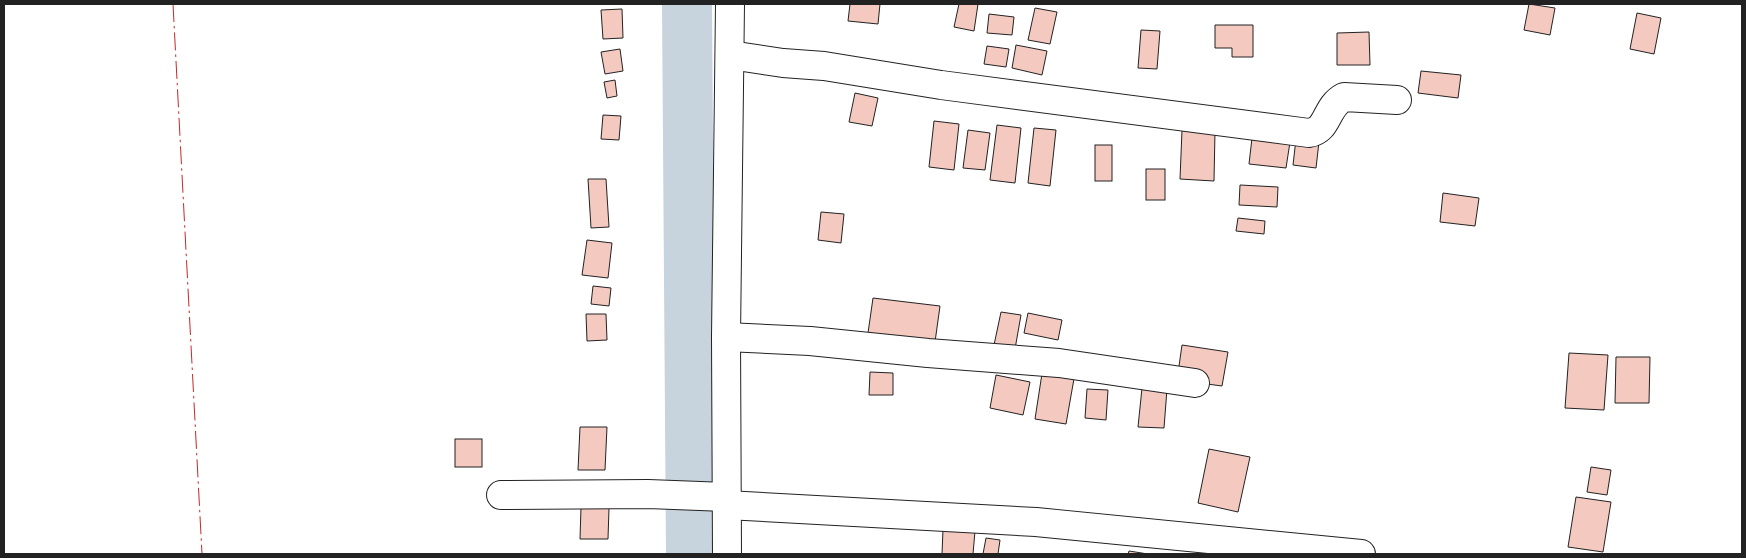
<svg xmlns="http://www.w3.org/2000/svg" width="1746" height="558" font-family="Montserrat,sans-serif">
<style>
.lines{fill:none;stroke-linecap:round;stroke-linejoin:round}
.river{stroke:#c7d3dd;stroke-width:50}
.building{fill:#f3c9c0;stroke:#222}
.minor-casing{stroke:#222;stroke-width:30}
.minor{stroke:#fff;stroke-width:28}
.power{stroke:#c62828;stroke-width:1;stroke-dasharray:18 4 2.5 4;stroke-linecap:butt}
</style>
<rect width="100%" height="100%" fill="#fff"/>
<g class="lines">
<path class="river" d="M687 4 691 554"/>
</g>
<g class="building">
<path d="M850 4H880L878 24 848 21Z"/>
<path d="M959 4H978L974 31 954 27Z"/>
<path d="M1529 4 1555 8 1550 35 1524 30Z"/>
<path d="M1035 8 1057 12 1050 44 1028 40Z"/>
<path d="M622 9 623 38 603 39 601 10Z"/>
<path d="M1637 13 1661 18 1654 54 1630 49Z"/>
<path d="M989 14 1014 17 1012 35 987 33Z"/>
<path d="M1215 25H1253V57H1232V48H1215Z"/>
<path d="M1141 30 1160 31 1157 69 1138 68Z"/>
<path d="M1369 32 1370 65H1337V33Z"/>
<path d="M1016 45 1047 51 1042 75 1012 68Z"/>
<path d="M987 46 1009 49 1006 67 984 64Z"/>
<path d="M620 49 623 71 605 74 601 52Z"/>
<path d="M1421 71 1461 75 1458 98 1418 93Z"/>
<path d="M615 80 617 96 607 98 604 82Z"/>
<path d="M855 93 878 98 872 126 849 122Z"/>
<path d="M603 115 621 116 619 140 601 139Z"/>
<path d="M934 121 959 124 954 170 929 167Z"/>
<path d="M997 125 1021 128 1015 183 990 180Z"/>
<path d="M1034 128 1056 130 1050 186 1028 183Z"/>
<path d="M968 130 990 133 985 170 963 168Z"/>
<path d="M1182 130 1215 131 1214 181 1180 179Z"/>
<path d="M1252 138 1290 142 1286 168 1249 164Z"/>
<path d="M1296 139 1319 142 1316 168 1293 165Z"/>
<rect x="1095" y="145" width="17" height="36"/>
<rect x="1146" y="169" width="19" height="31"/>
<path d="M588 179H606L609 227 591 228Z"/>
<path d="M1240 185 1278 187 1277 207 1239 205Z"/>
<path d="M1443 193 1479 198 1475 226 1440 222Z"/>
<path d="M821 212 844 214 841 243 818 240Z"/>
<path d="M1238 218 1265 221 1264 234 1236 231Z"/>
<path d="M587 240 612 243 608 278 582 275Z"/>
<path d="M593 286 611 288 609 306 591 304Z"/>
<path d="M873 298 940 306 935 342 868 333Z"/>
<path d="M1001 312 1021 315 1015 349 994 345Z"/>
<path d="M1028 313 1062 320 1058 340 1024 333Z"/>
<path d="M586 314H606L607 340 587 341Z"/>
<path d="M1182 345 1228 352 1222 386 1177 380Z"/>
<path d="M1569 353 1608 355 1604 410 1565 408Z"/>
<path d="M1616 357H1650L1649 403H1615Z"/>
<path d="M1043 367 1075 373 1066 424 1035 419Z"/>
<path d="M870 372 893 373V395H869Z"/>
<path d="M996 375 1030 382 1023 415 990 408Z"/>
<path d="M1142 388 1167 389 1164 428 1138 427Z"/>
<path d="M1087 389 1108 390 1106 420 1085 418Z"/>
<path d="M580 427H607L605 470H578Z"/>
<rect x="455" y="439" width="27" height="28"/>
<path d="M1209 449 1250 457 1238 512 1198 503Z"/>
<path d="M1591 467 1611 470 1607 495 1587 492Z"/>
<path d="M1576 497 1611 502 1603 552 1568 547Z"/>
<path d="M581 507 609 508 608 539H580Z"/>
<path d="M943 529 975 531 973 554H942Z"/>
<path d="M986 538 1000 540 998 554H983Z"/>
<path d="M1129 551 1148 554H1128Z"/>
</g>
<g class="lines">
<g class="minor-casing">
<g id="minor">
<path d="M730 55 783 63 824 66 941 85 1309 133C1329 130 1325 107 1344 97L1397 100"/>
<path d="M726 337 810 341 928 353 1059 363 1195 383"/>
<path d="M501 495 648 494 726 497"/>
<path d="M726 505 1036 522 1361 554"/>
<path d="M727 554 726 337 730 4"/>
</g>
</g>
<use href="#minor" class="minor"/>
<path class="power" d="M173 4 202 554"/>
</g>
<rect width="1746" height="558" fill="none" stroke="#222222" stroke-width="10"/>
</svg>
